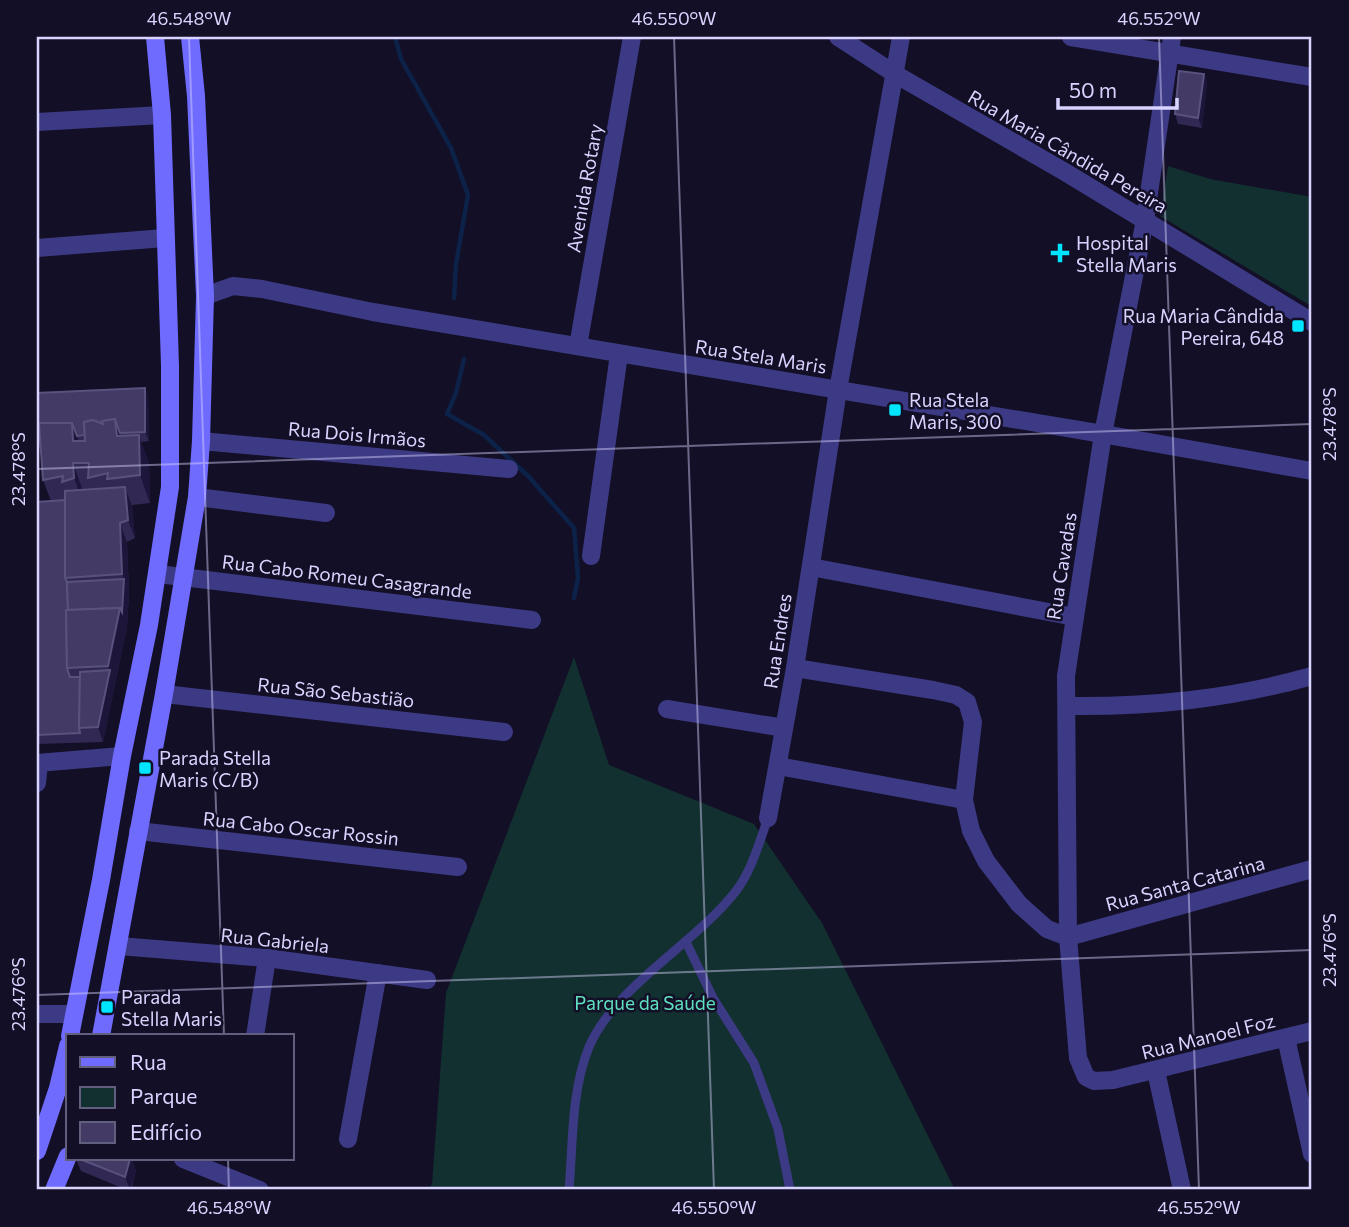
<svg xmlns="http://www.w3.org/2000/svg" width="1349" height="1227" font-family="Commissioner,sans-serif">
<style>
.green{fill:#12302f}
.lines{fill:none;stroke-linecap:round;stroke-linejoin:round}
.stream{stroke:#0c2248;stroke-width:4.5}
.lane{stroke:#3d3a85;stroke-width:9}
.street{stroke:#3d3a85;stroke-width:18}
.secondary{stroke:#6f6bff;stroke-width:18}
.wall{fill:#312854}
.shaded-wall{fill:#1d163a}
.building{fill:#433a66;stroke:#5a527e;stroke-width:2}
.ticks{fill:none;stroke:#d9d4ff;stroke-width:2;stroke-opacity:0.45}
.poi-dot{fill:#00e5ff;stroke:#130f26;stroke-width:2.5}
.labels{text-anchor:middle;dominant-baseline:central;stroke-width:5;stroke-linejoin:round;paint-order:stroke}
.street-label{font-size:19px;fill:#d9d4ff;stroke:#130f26}
.poi-label{font-size:19px;fill:#d9d4ff;stroke:#130f26;text-anchor:start}
.park-label{font-size:19px;fill:#5fe0c0;stroke:#130f26}
.neatline{fill:none;stroke:#d9d4ff;stroke-width:2.5}
.ticks-label{font-size:18px;text-anchor:middle;fill:#d9d4ff}
</style>
<rect width="100%" height="100%" fill="#130f26"/>
<g class="green">
<path d="M1168 166 1210 179 1312 197 1311 306 1160 216Z"/>
<path d="M574 657 609 765 754 824 822 923 955 1190H428L432 1184 446 993Z"/>
</g>
<g class="lines">
<g class="stream">
<path d="M395 37 401 59 451 148 468 195 456 264 454 298"/>
<path d="M464 359 456 393 447 414 484 435 528 476 574 528 578 578 574 598"/>
</g>
<g class="lane">
<path d="M686 942 713 998 754 1063 778 1129 790 1190"/>
<path d="M569 1190C573 1144 571 1091 589 1047 615 986 695 944 736 891 752 870 759 843 768 818"/>
</g>
<g class="street">
<path d="M838 37 895 74 1065 172 1312 322"/>
<path d="M1071 37 1312 77"/>
<path d="M1172 37 1145 220 1103 434 1066 676 1068 937 1078 1058 1086 1077 1094 1081 1113 1080 1312 1031"/>
<path d="M37 122 162 115"/>
<path d="M37 248 165 238"/>
<path d="M205 296 233 286 262 289 373 312 1103 434 1312 471"/>
<path d="M578 346 632 37"/>
<path d="M201 441 509 469"/>
<path d="M197 497 326 513"/>
<path d="M591 556 619 354"/>
<path d="M811 567 1075 617"/>
<path d="M158 574 532 620"/>
<path d="M795 668 933 690 956 695 967 702 973 722 964 800 971 831 986 861 1019 904 1047 929 1068 937 1312 869"/>
<path d="M164 694 504 732"/>
<path d="M1067 706C1152 707 1230 699 1312 676"/>
<path d="M667 709 784 728"/>
<path d="M37 763 122 756"/>
<path d="M778 766 964 800"/>
<path d="M37 783 39 763"/>
<path d="M768 818 795 668 838 390 901 37"/>
<path d="M138 831 458 867"/>
<path d="M119 946 267 958 427 980"/>
<path d="M37 1014H74"/>
<path d="M255 1036 267 958"/>
<path d="M1286 1038 1312 1154"/>
<path d="M1156 1071 1182 1190"/>
<path d="M348 1139 378 973"/>
<path d="M183 1159 260 1190"/>
</g>
<g class="secondary">
<path d="M70 1036 101 880 122 756 149 625 170 487V366L162 115 155 37"/>
<path d="M101 1036 164 694 197 497 201 441 205 296 196 96 190 37"/>
<path d="M37 1151 58 1088 68 1046"/>
<path d="M54 1190 68 1156"/>
</g>
</g>
<g class="wall">
<path d="M1204 74 1207 83 1202 128 1178 124 1175 114Z"/>
<path d="M145 388 148 397 149 441 141 442 149 463 150 503 132 505 135 538 127 542 129 593 127 627 103 742 37 744V502L51 501 43 480 41 447 37 448V393Z"/>
<path d="M76 1159H132L136 1171 131 1190H127L81 1171Z"/>
</g>
<g class="shaded-wall">
<path d="M1204 74 1207 83 1202 128 1198 118Z"/>
<path d="M145 388 148 397 149 441 145 432Z"/>
<path d="M115 419 125 447 117 436Z"/>
<path d="M72 423 82 450 73 441Z"/>
<path d="M139 435 149 463 150 503 140 475Z"/>
<path d="M73 463 83 491 84 506 74 478Z"/>
<path d="M125 487 132 506 135 538 128 520Z"/>
<path d="M120 523 127 542 129 593 127 627 115 685 108 666 124 579 122 574Z"/>
<path d="M110 670 115 685 103 742 98 727Z"/>
<path d="M130 1159H132L136 1171 130 1190 125 1177Z"/>
</g>
<g class="building">
<path d="M1179 71 1204 74 1198 118 1175 114Z"/>
<path d="M145 388V432L120 433 115 419 102 421 103 424 93 420 84 422 85 435 77 436 72 423H39L40 438H37V393Z"/>
<path d="M115 419 117 436 139 435 140 475 107 479 108 473 88 478 89 463H73L74 478 62 482 63 476 43 480 39 423H72L73 441H85L84 422 93 420 103 424 102 421Z"/>
<path d="M125 487 128 520 120 523 122 574 65 578V491Z"/>
<path d="M65 500V578L67 582 68 610H66L67 668 70 677H80L79 728 80 733 37 735V502Z"/>
<path d="M124 579 122 612 120 608 68 610 67 582Z"/>
<path d="M120 608 108 666 67 668 66 610Z"/>
<path d="M110 670 98 727 79 728 80 672Z"/>
<path d="M80 1159H130L125 1177Z"/>
</g>
<path class="ticks" d="M189 37 224 1036M674 37 714 1190M1159 37 1199 1190M37 469 1312 424M37 995 1312 950M228 1159 229 1190"/>
<g class="poi-dot">
<path d="M1056.5 242.5h7v7h7v7h-7v7h-7v-7h-7v-7h7z"/>
<rect x="1291" y="319" width="14" height="14" rx="3.5"/>
<rect x="888" y="403" width="14" height="14" rx="3.5"/>
<rect x="138" y="761" width="14" height="14" rx="3.5"/>
<rect x="100" y="1000" width="14" height="14" rx="3.5"/>
</g>
<g class="labels">
<g class="street-label">
<text transform="translate(1068 151) rotate(30)">Rua Maria Cândida Pereira</text>
<text transform="translate(584 188) rotate(-80)">Avenida Rotary</text>
<text transform="translate(761 356) rotate(9)">Rua Stela Maris</text>
<text transform="translate(357 434) rotate(5)">Rua Dois Irmãos</text>
<text transform="translate(1061 566) rotate(-81)">Rua Cavadas</text>
<text transform="translate(347 576) rotate(7)">Rua Cabo Romeu Casagrande</text>
<text transform="translate(777 641) rotate(-81)">Rua Endres</text>
<text transform="translate(336 692) rotate(6)">Rua São Sebastião</text>
<text transform="translate(301 828) rotate(6)">Rua Cabo Oscar Rossin</text>
<text transform="translate(1185 883) rotate(-15)">Rua Santa Catarina</text>
<text transform="translate(275 940) rotate(6)">Rua Gabriela</text>
<text transform="translate(1208 1036) rotate(-14)">Rua Manoel Foz</text>
</g>
<g class="poi-label">
<text x="1076" y="242">Hospital<tspan x="1076" dy="22">Stella Maris</tspan></text>
<text x="1284" y="315" text-anchor="end">Rua Maria Cândida<tspan x="1284" dy="22">Pereira, 648</tspan></text>
<text x="909" y="399">Rua Stela<tspan x="909" dy="22">Maris, 300</tspan></text>
<text x="159" y="757">Parada Stella<tspan x="159" dy="22">Maris (C/B)</tspan></text>
<text x="121" y="996">Parada<tspan x="121" dy="22">Stella Maris</tspan></text>
</g>
<g class="park-label">
<text x="645" y="1002">Parque da Saúde</text>
</g>
</g>
<rect width="1349" height="1227" fill="none" stroke="#130f26" stroke-width="77"/>
<rect x="66" y="1034" width="228" height="126" fill="#130f26" stroke="#625e7d" stroke-width="2"/>
<rect x="80" y="1057" width="35" height="10" fill="#6f6bff" stroke="#625e7d" stroke-width="2"/>
<text x="130" y="1070" font-size="21" fill="#d9d4ff">Rua</text>
<rect x="80" y="1087" width="35" height="21" fill="#12302f" stroke="#625e7d" stroke-width="2"/>
<text x="130" y="1104" font-size="21" fill="#d9d4ff">Parque</text>
<rect x="80" y="1122" width="35" height="21" fill="#433a66" stroke="#625e7d" stroke-width="2"/>
<text x="130" y="1140" font-size="21" fill="#d9d4ff">Edifício</text>
<path d="M1058 98v10h119v-10" fill="none" stroke="#d9d4ff" stroke-width="3.5"/>
<text x="1069" y="98" font-size="21" fill="#d9d4ff" stroke="#130f26" stroke-width="5" paint-order="stroke">50 m</text>
<rect x="38" y="38" width="1272" height="1150" class="neatline"/>
<g class="ticks-label">
<text x="189" y="25">46.548°W</text>
<text x="674" y="25">46.550°W</text>
<text x="1159" y="25">46.552°W</text>
<text transform="translate(1330 424) rotate(-90)" y="6">23.478°S</text>
<text transform="translate(19 469) rotate(-90)" y="6">23.478°S</text>
<text transform="translate(1330 950) rotate(-90)" y="6">23.476°S</text>
<text transform="translate(19 994) rotate(-90)" y="6">23.476°S</text>
<text x="229" y="1214">46.548°W</text>
<text x="714" y="1214">46.550°W</text>
<text x="1199" y="1214">46.552°W</text>
</g>
</svg>
